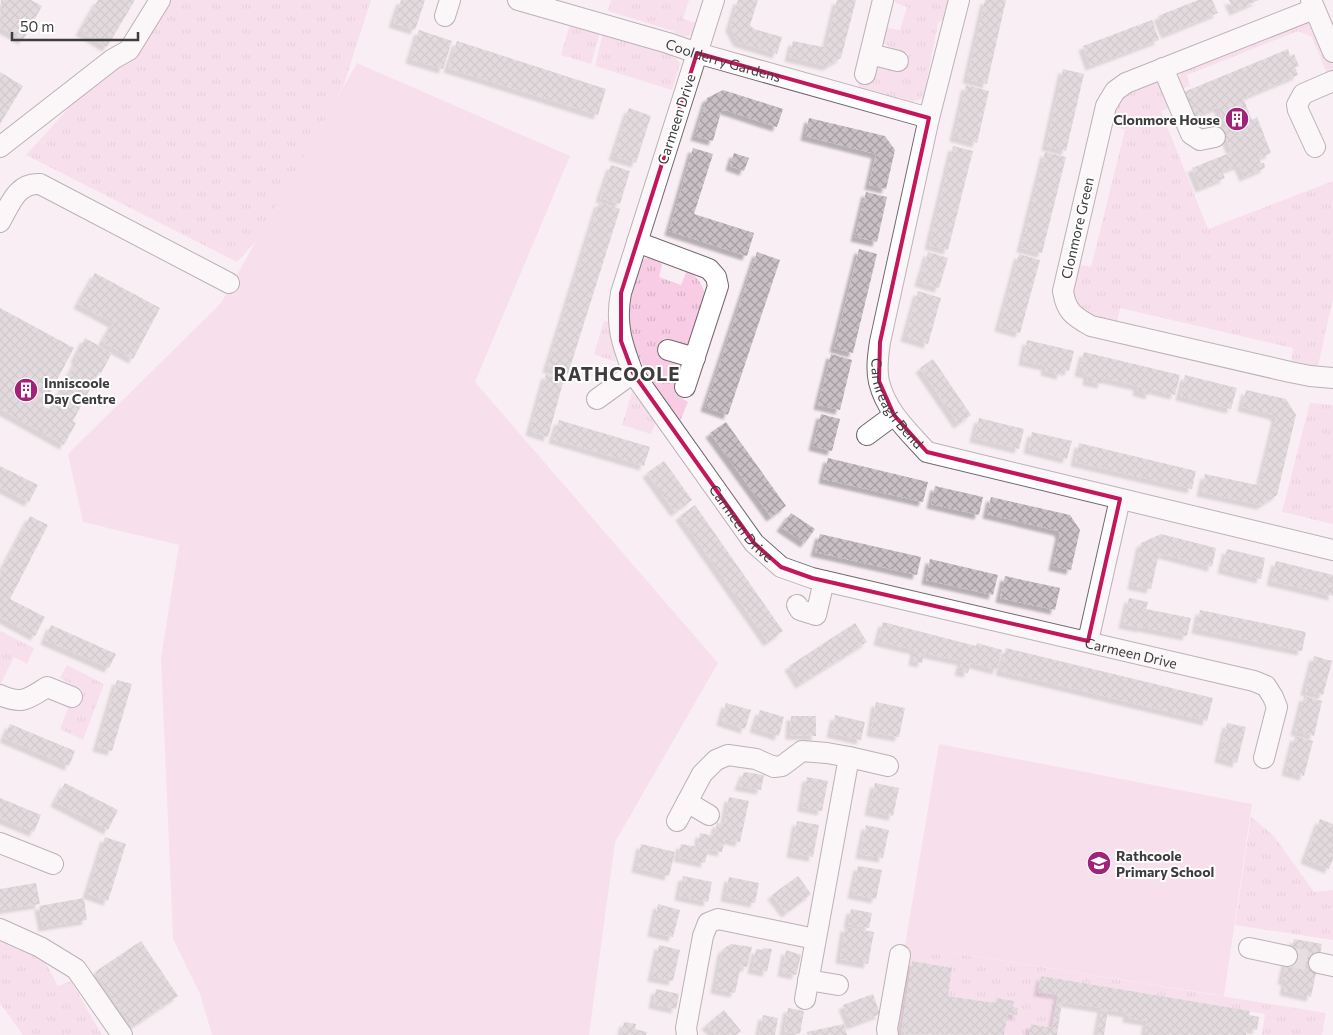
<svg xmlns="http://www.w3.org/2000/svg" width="1333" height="1035" font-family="Commissioner,sans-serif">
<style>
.grass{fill:url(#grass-tufts)}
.green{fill:#f9cce5}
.building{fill:url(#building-cross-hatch);filter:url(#shadow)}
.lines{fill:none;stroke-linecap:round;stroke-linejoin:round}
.minor-tunnel{stroke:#d3cacf;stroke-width:20;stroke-dasharray:20 10;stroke-linecap:butt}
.minor-casing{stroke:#71686d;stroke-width:22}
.minor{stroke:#fff;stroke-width:20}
.marked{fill:none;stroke:#c2185b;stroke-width:4;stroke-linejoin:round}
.labels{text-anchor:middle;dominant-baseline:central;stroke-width:4;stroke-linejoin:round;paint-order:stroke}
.street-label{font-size:14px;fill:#3f3c3e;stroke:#fff}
.poi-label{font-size:14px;font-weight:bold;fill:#3f3c3e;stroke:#fff;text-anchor:start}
.district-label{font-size:19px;font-weight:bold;letter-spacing:1px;fill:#3f3c3e;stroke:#fff}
</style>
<defs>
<pattern id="grass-tufts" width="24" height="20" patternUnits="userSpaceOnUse" patternTransform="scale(1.25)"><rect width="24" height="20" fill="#f9cce5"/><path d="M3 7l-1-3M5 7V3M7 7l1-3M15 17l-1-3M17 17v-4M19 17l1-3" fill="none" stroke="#d6b0c6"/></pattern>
<pattern id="building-cross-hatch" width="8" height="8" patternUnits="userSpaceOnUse" patternTransform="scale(1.25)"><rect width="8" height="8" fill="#c9c0c5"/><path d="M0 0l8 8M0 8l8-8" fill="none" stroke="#a59da1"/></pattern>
<filter id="shadow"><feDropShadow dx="-4.5" dy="4.5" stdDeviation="1" flood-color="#0004"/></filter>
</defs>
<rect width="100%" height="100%" fill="#f8eef3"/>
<g class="grass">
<path d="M167 0H371L343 87 258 239 237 262 26 155Z"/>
<path d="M611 0H689L683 19 697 23 694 34C688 38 678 36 673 31L608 11Z"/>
<path d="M894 0H948L945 18 938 23 927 80 930 85 925 98 912 102 857 89 860 80 873 82 879 64 904 69 908 53 893 49 883 43 887 28 900 30 907 7 896 3Z"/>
<path d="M1309 21 1333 61V72L1327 74 1312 37 1298 31 1187 75 1190 86 1179 90C1177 81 1178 75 1185 69Z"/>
<path d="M570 24 600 32 591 64 561 55Z"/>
<path d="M603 33 671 55 676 58 680 64 672 90 595 66Z"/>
<path d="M1153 82C1165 85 1169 96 1174 106L1161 111 1208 229 1333 181V299L1317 370 1291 364 1293 348 1120 308 1117 323C1074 312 1068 309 1078 264L1091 267 1125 130 1111 125 1115 105 1126 93Z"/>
<path d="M650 257 660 261 662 265 659 277 681 285 687 270C697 275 706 288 705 300 703 312 693 333 689 346H684L664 338 658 355 681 364 683 367 675 394 688 402 680 421C654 383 622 347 631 298 633 285 638 273 642 261L645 258Z"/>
<path d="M604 321 608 322 616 362 594 354Z"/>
<path d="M632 392 656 422 651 434 622 425Z"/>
<path d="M1310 403 1333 405V524L1282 512Z"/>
<path d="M0 631 34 648 27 664 14 657 0 685Z"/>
<path d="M67 665 104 684 83 740 60 729 76 687 60 678Z"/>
<path d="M1251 817 1274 836 1314 892 1333 890V940L1235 925Z"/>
<path d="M0 940 49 959 45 962 58 986 71 981 102 1035H23L0 1003Z"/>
<path d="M905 945 1326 1013 1322 1035H1262L1265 1014 1041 976 1039 991 1058 995 1052 1028 1031 1024 1029 1035H1004L1008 1014 1017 1015 1018 1008 1013 1007 1014 1001 996 998 995 1003 948 996 952 968 912 961 901 1035H894Z"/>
</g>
<g class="green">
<path d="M357 63 570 156 475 382 718 663 615 842 589 1035H212L200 994 173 939 161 658 179 545 83 522 68 454 221 303Z"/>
<path d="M939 744 1252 804 1224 996 905 945Z"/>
</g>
<g class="building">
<path d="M1 0H31L42 6 23 40 0 27Z"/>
<path d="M98 0H135L107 47 80 31Z"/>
<path d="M401 0H425L415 30 393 23Z"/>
<path d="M738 0H758L750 25 754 29 782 37 777 54 738 42 730 27Z"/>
<path d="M837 0H856L841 58 827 66 789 57 793 41 823 47 826 46Z"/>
<path d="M985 0H1006L987 84 967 79Z"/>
<path d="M1198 0H1212L1218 13 1166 34 1158 16Z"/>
<path d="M1229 0H1259L1234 11Z"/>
<path d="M1152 20 1159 40 1090 66 1083 46Z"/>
<path d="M419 30 452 41 443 69 410 59Z"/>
<path d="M457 41 606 89 598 115 448 68Z"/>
<path d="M1288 49 1290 56 1294 54 1299 66 1295 67 1298 75 1243 98 1252 120 1257 117 1271 153 1259 158 1261 163H1264L1265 168 1244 177 1239 165 1222 171 1225 178 1200 188 1192 168 1232 152 1222 129 1226 127 1218 107 1190 119 1179 94Z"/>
<path d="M1063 69 1084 74 1066 151 1046 146Z"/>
<path d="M0 72 23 86 0 124Z"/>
<path d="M966 85 989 91 977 143 954 137Z"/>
<path d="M723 90 783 109 777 127 725 110 721 112 713 141 695 136 707 98Z"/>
<path d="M629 108 651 116 636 163 613 156Z"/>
<path d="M809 118 885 136 895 150 886 189 869 185 876 154 805 136Z"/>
<path d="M953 146 973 151 948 250 929 245Z"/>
<path d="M693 148 713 154 694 214 754 233 747 256 669 231Z"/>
<path d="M1045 152 1066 157 1042 253 1021 248Z"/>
<path d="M734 153 749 158 744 171 730 166Z"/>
<path d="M611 165 630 171 620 204 600 198Z"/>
<path d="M866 192 887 197 877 242 855 237Z"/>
<path d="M599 202 620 209 568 374 547 368Z"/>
<path d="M859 249 877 254 853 353 834 348Z"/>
<path d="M757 252 780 260 728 415 705 407Z"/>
<path d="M928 252 948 258 939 288 919 282Z"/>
<path d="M1019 254 1040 260 1020 333 999 327Z"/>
<path d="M95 273 160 308 133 359 102 342 113 323 78 304Z"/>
<path d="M918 291 941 298 928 344 905 337Z"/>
<path d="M0 308 74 348 43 406 51 410 77 360 75 358 85 338 112 353 101 373 99 372 73 421 76 423 64 445 0 409Z"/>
<path d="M1027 340 1074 351 1069 371 1062 370 1061 375 1045 371 1046 366 1023 361Z"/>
<path d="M1084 352 1180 375 1175 395 1151 389 1150 395 1137 391 1138 386 1103 378 1102 384 1087 381 1088 374 1079 372Z"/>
<path d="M831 354 852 360 840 410 818 405Z"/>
<path d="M933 359 971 415 958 424 920 368Z"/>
<path d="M546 374 564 379 548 437 530 431Z"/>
<path d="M1185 375 1237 388 1231 409 1180 396Z"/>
<path d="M1246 390 1286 399 1296 415 1277 495 1261 505 1201 492 1205 474 1257 485 1260 483 1276 418 1274 415 1242 407Z"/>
<path d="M821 414 840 419 832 451 813 446Z"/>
<path d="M979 418 1024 429 1019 449 974 438Z"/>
<path d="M559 420 650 447 644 466 553 439Z"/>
<path d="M726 422 786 506 771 517 710 433Z"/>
<path d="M1032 432 1072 441 1067 459 1028 449Z"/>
<path d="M1079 443 1196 471 1192 489 1075 462Z"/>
<path d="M828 458 928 482 923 502 823 479Z"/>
<path d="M664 461 692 500 675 512 647 473Z"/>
<path d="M0 466 38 485 29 502 0 487Z"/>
<path d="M935 486 983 497 979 515 931 504Z"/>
<path d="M991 497 1070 515 1080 530 1071 570 1053 566 1060 534 1058 531 987 514Z"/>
<path d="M695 505 783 631 768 642 680 516Z"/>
<path d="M791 513 815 529 805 543 781 527Z"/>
<path d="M30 516 48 525 10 599 45 617 35 636 0 617V573Z"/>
<path d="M820 534 921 557 917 575 815 552Z"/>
<path d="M1161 534 1216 548 1212 567 1163 554 1158 558 1151 589 1132 585 1141 543Z"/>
<path d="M1227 549 1265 558 1261 579 1222 569Z"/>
<path d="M930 559 998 575 993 595 926 580Z"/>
<path d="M1276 561 1333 575V596L1271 581Z"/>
<path d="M1005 576 1060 588 1055 610 1000 598Z"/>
<path d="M1129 598 1148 602 1146 609 1191 618 1187 636 1142 627V628L1123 624Z"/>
<path d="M1200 610 1306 632 1302 651 1196 629Z"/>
<path d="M883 622 976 646 977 643 1002 650 997 670 971 663 968 673 959 671 962 661 924 653 922 663 913 661 915 650 878 641Z"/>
<path d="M855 623 867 642 800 684 789 666Z"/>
<path d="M51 625 116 654 109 668 45 640Z"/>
<path d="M1006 648 1213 698 1207 721 1000 671Z"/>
<path d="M1314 656 1332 661 1323 695 1305 691Z"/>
<path d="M117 680 132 684 112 751 97 747Z"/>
<path d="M1304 696 1322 701 1314 736 1295 731Z"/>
<path d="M876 702 905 708 899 737 871 732Z"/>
<path d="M726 703 751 710 745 729 721 721Z"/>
<path d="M760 710 784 717 779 736 754 728Z"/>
<path d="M835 715 865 722 861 740 831 733Z"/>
<path d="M791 716H816V736L790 735Z"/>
<path d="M1227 723 1246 727 1237 763 1219 758Z"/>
<path d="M10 724 75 751 69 766 4 738Z"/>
<path d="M1295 736 1313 741 1304 776 1286 771Z"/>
<path d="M744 772 764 775 761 790 739 786Z"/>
<path d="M807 777 828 781 822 811 802 807Z"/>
<path d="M65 783 118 810 108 830 55 802Z"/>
<path d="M875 783 899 788 893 816 869 811Z"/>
<path d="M729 797 749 801 740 842 725 839 722 852 708 849 705 863 678 857 681 844 698 847 700 833 714 836 717 823 724 824Z"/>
<path d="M0 798 41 815 34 832 0 818Z"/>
<path d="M1320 819 1333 824V859L1329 869 1305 859Z"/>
<path d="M797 821 819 825 813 857 791 853Z"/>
<path d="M866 825 889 830 883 858 860 854Z"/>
<path d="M105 837 126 844 108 901 87 894Z"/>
<path d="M641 844 675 852 669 876 636 868Z"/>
<path d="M858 866 882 870 876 899 852 894Z"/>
<path d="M683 876 712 882 708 902 679 896Z"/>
<path d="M798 876 811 894 786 913 772 895Z"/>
<path d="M729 877 759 883 755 903 725 897Z"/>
<path d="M36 883 40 904 0 910V889Z"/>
<path d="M84 898 87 920 43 927 39 906Z"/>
<path d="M658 904 680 910 673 937 652 932Z"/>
<path d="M851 909 872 913 869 928 848 924Z"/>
<path d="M845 927 874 932 868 964 840 959Z"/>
<path d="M1294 939 1322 944 1311 997 1284 991 1286 980H1282L1289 948 1292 949Z"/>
<path d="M141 941 178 996 132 1027 95 972Z"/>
<path d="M731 944 752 947 747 967 741 966 735 993 715 989 722 951 724 948Z"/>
<path d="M659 945 680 950 673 981 652 977Z"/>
<path d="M763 948 772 949 767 972 752 969 756 949 762 950Z"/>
<path d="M786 950 801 955 796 975 782 972Z"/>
<path d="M912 961 952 968 948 996 995 1003 996 998 1014 1001 1013 1007 1018 1008 1017 1015 1008 1014 1004 1035 901 1034Z"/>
<path d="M1041 976 1250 1011 1249 1015 1259 1017 1257 1030 1247 1028 1246 1035H1145L1147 1021 1127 1018 1128 1013 1108 1010 1104 1035H1097L1102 1008 1062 1002 1057 1035H1029L1031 1024 1052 1028 1058 995 1038 992Z"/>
<path d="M656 989 679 994 676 1009 653 1004Z"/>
<path d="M873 994 880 1014 851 1025 843 1005Z"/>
<path d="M788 1008 804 1011 800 1034 784 1031Z"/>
<path d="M724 1010 741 1031 736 1035H717L706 1025Z"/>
<path d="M763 1015 778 1018 775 1035H759Z"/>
<path d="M624 1022 636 1024 635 1029 647 1032 646 1035H621Z"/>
<path d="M844 1024 847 1035H808L807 1032Z"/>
</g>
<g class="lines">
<path class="minor-tunnel" d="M1287 956 1319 963"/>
<g class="minor-casing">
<g id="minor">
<path id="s1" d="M518 0 668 43 697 53 929 118"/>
<path id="s2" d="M714 0 621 293C615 324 622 344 633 373L754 543 781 567 812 578 1254 681 1266 686 1273 697 1277 707 1264 758"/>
<path id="s3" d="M959 0 929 118 880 342C878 355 876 369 879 382 886 411 908 431 927 452L1333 550"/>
<path d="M1311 0 1333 52"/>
<path d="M1314 9 1126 83 1115 91 1106 106 1063 291C1066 311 1073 316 1091 326L1290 372 1310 376 1333 378"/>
<path d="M445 16 450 0"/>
<path d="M870 54 898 61"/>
<path d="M1163 68 1191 134 1200 140 1215 137"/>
<path d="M865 74 883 0"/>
<path d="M0 147 113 59 129 50 160 0"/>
<path d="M1315 147 1298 110 1297 105 1303 94 1333 81"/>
<path d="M0 222C10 205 17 182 40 184L229 283"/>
<path d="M637 242 709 269 716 277 718 286 685 387"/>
<path d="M668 350 695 358"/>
<path d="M597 399 633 373"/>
<path d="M867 435 894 415"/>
<path d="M797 605 800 610 816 615 824 581"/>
<path d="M1088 641 1120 499"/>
<path d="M0 695C22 705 28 699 47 687L72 697"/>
<path d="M687 802 709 815"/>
<path d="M677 821 702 774 716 760 728 755 756 759 774 767 782 766 802 751 827 753 849 757"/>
<path d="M0 843 53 864"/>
<path d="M0 929 40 947 76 969 122 1035"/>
<path d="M1249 948 1287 956"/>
<path d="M1319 963 1333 966"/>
<path d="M808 980 838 985"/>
<path d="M805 999 849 757 888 766"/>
<path d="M687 1035 686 1028 703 936 708 923 718 919 815 939"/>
<path d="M888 1035 887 1029 900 955"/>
</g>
</g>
<use href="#minor" class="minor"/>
</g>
<path d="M0 0H1333V1035H0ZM697 53 929 118 880 342 879 381 894 415 927 452 1120 499 1088 641 812 578 781 567 754 543 633 373 621 341V293Z" fill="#f8eef3" fill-opacity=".55" fill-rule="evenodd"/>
<path class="marked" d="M697 53 929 118 880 342 879 381 894 415 927 452 1120 499 1088 641 812 578 781 567 754 543 633 373 621 341V293Z"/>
<defs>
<g id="building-disc" transform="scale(1.25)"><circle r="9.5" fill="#a02378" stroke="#fff"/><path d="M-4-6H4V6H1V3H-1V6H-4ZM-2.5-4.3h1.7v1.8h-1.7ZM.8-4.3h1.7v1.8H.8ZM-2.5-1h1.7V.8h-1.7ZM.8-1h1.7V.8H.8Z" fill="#fff"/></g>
<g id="school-disc" transform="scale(1.25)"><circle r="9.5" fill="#a02378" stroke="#fff"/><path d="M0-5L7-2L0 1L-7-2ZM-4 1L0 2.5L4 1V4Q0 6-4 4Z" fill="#fff"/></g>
</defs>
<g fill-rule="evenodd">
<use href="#building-disc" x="1237" y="119"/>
<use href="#building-disc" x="26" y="390"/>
<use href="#school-disc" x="1099" y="863"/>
</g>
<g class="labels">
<g class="street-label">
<text stroke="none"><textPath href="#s1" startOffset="214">Coolderry Gardens</textPath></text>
<text transform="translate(676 119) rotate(-72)">Carmeen Drive</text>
<text transform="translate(1077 228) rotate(-77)">Clonmore Green</text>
<text stroke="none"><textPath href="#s3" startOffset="418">Carnreagh Bend</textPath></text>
<text stroke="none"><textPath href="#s2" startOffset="575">Carmeen Drive</textPath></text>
<text stroke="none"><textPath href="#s2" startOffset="995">Carmeen Drive</textPath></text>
</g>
<g class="poi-label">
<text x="1220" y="119" text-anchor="end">Clonmore House</text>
<text x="44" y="382">Inniscoole<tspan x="44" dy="16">Day Centre</tspan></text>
<text x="1116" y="855">Rathcoole<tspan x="1116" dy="16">Primary School</tspan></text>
</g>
<g class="district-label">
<text x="617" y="373">RATHCOOLE</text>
</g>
</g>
<path d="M12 32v8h126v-8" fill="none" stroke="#3f3c3e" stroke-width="2.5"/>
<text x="20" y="32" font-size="15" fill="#3f3c3e" stroke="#ffffff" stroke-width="4" paint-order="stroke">50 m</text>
</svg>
